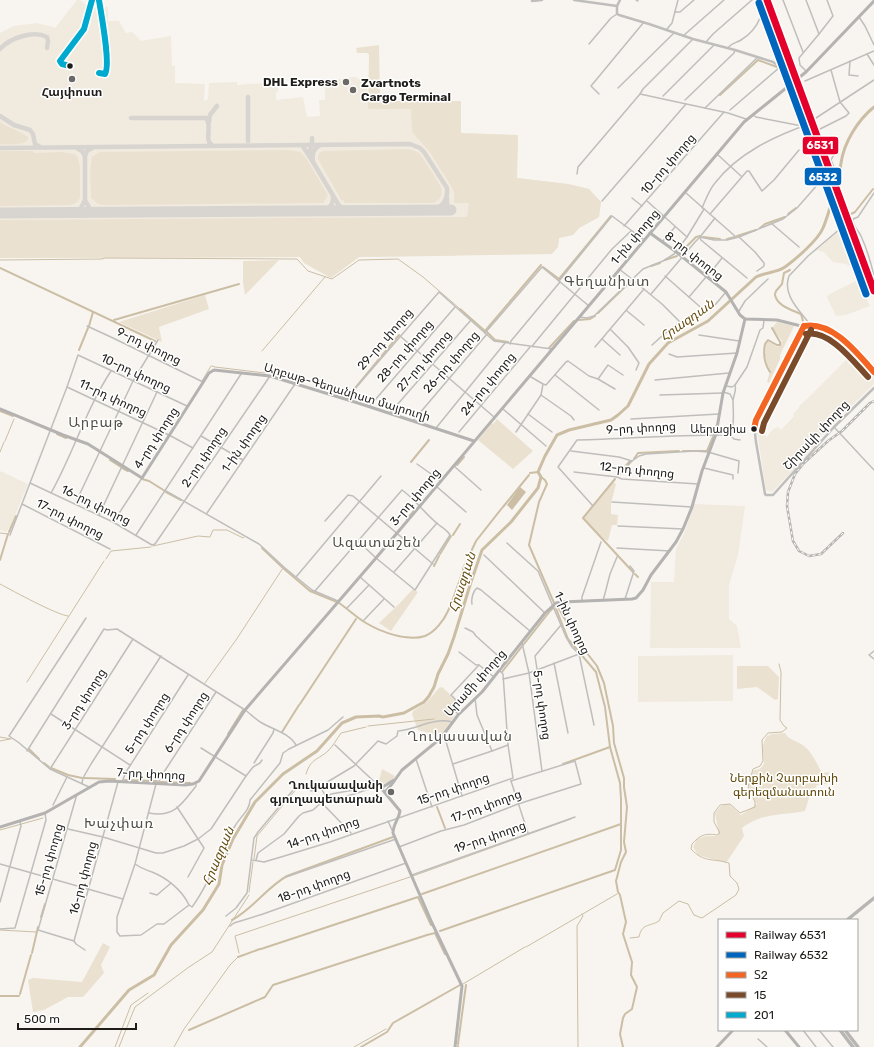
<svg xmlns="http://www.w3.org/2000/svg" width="874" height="1047" font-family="Rubik,'Noto Sans Armenian',sans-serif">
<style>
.built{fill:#f1eadf}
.green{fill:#eae1d0}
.water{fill:#cbbea4}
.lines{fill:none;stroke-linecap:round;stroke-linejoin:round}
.stream{stroke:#cbbea4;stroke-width:1}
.canal{stroke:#cbbea4;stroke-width:2}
.river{stroke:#cbbea4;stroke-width:3}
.taxiway{stroke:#d8d5d1;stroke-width:4.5}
.runway{stroke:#d8d5d1;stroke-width:11}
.minor{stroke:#bfbebc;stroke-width:1.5}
.tertiary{stroke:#bfbebc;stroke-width:2.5}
.secondary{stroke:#b4b3b1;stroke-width:3}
.primary{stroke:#b7b6b4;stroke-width:3.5}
.rail-casing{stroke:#b7b5b2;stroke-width:2.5}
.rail{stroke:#fff;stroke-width:1;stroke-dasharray:3;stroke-linecap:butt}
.bus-1-casing{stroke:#fff;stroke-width:9}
.bus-2-casing{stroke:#fff;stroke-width:9}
.bus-3-casing{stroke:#fff;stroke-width:9}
.bus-1{stroke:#f26522;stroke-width:6}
.bus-2{stroke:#7a4b2a;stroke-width:6}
.bus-3{stroke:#00a9ce;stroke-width:6}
.rail-1-casing{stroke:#fff;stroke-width:10}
.rail-2-casing{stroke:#fff;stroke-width:10}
.rail-1{stroke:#e4002b;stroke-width:7}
.rail-2{stroke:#0065bd;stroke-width:7}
.bus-dot{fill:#1f1d1a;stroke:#fff;stroke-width:1.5}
.poi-dot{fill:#6b6965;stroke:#fff;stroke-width:1.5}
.labels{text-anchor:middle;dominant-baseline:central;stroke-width:3;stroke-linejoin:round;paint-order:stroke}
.bus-label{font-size:11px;fill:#1f1d1a;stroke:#fff;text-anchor:end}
.poi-label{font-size:12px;font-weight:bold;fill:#1f1d1a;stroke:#fff;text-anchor:end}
.street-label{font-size:12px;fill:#1f1d1a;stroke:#fff}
.park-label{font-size:12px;fill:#624909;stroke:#fff}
.water-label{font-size:13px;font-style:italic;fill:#674e10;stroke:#fff}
.quarter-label{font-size:14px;letter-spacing:1px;fill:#534f47;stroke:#fff}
.line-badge{stroke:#fff;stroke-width:1.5}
.badge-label{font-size:11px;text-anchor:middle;font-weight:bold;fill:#fff}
</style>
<rect width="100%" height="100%" fill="#f8f5f0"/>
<g class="built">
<path d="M77 0H80L89 7H108V21H119L126 33 132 32 141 41 171 36 172 66H175V83L205 84 204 101 208 99 209 83 237 82V85L278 82V92H276V100L303 97 307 117 320 116 319 100H325V80L349 79V77H357V79H367V91H380V101H461V133L518 135 517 178 568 184 589 189 601 202 599 217 579 228 573 235 559 238 558 247 449 256 359 257 331 278 304 263 300 257 0 258V33L14 26 36 23 50 26 55 28Z"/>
<path d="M844 226 864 272 862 273 846 264 833 262 824 252 815 250 825 244 824 242Z"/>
<path d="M862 278 868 294 865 295 870 306 846 315 836 316 827 297 828 295Z"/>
<path d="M853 353H855L874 374V384L822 435 820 438 821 440 795 465V468L772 492 766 490 757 431 759 430 767 437 773 429 778 427 781 430 794 416 793 414 799 408V406L806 400Z"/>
<path d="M0 471 28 484 10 527 6 532 0 530Z"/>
<path d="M694 504 745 506 738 555 729 585V619L737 626 741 648H650L651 582H674L676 549 684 534Z"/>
<path d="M733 655V701L638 702V656Z"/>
</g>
<g class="green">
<path d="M379 45 380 101H461V133L518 135 517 178 568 184 589 189 601 202 599 217 579 228 573 235 559 238 558 247 552 254 359 257 331 278 304 263 300 257 0 258V220L467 217 469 203H454V192L450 184 429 151 412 132 411 109H368L369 55 367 53H357L356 48Z"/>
<path d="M0 122C9 129 19 130 28 137V140C20 146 9 144 0 144Z"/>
<path d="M408 149 415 151 420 154 440 185C444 193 441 200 433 203H345L343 200 342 201 318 159 319 153 324 151Z"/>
<path d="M289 150 300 152 306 158 328 195 323 203 105 205 98 204 91 198 90 171 92 157 100 152Z"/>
<path d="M0 151H33L34 153 62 152 74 154 77 156 80 167V198L76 203 70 205 0 206Z"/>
<path d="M279 260 245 295 243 282V261Z"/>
<path d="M205 295 209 309 159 327 162 342 119 322Z"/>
<path d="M777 322 794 326 780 355V359L769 383 767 382 770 371 765 357 766 343 768 341 778 347 782 341 772 328Z"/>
<path d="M497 419 533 451 513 469 478 440 492 423 493 424Z"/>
<path d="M613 482 616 484 611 503V514L618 515 617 525H612L608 541 604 539 584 518Z"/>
<path d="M413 589 418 592 391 631 379 623 399 604Z"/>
<path d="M737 666H768L779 677 778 699 775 700 757 687 737 689Z"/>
<path d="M442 687 457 701C458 715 448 725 441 736L418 730 412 714 413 711 427 702 439 688Z"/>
<path d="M785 733C788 740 798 741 804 746 812 752 817 764 822 773L829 772V779L827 784 817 785 809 798 805 811C779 816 764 812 742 828L744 836 726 863 698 855 693 847 697 839 706 836H718V829L715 813 721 806 729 804 741 815 757 804C748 790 746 785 754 770L760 769 764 764C764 751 760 748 767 736L773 734Z"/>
<path d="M382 769 395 776 392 780 381 785 378 784Z"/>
<path d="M103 943 110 947 101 965 104 973 83 997H68L44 1010 33 1012 28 980 33 978 82 982Z"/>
</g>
<path class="water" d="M520 487 526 492 512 510 507 505Z"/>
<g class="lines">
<g class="stream">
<path d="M0 260 102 259 105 258 297 259 308 271 332 279 359 260 398 259 423 277 459 308"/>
<path d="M262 351 325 277"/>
<path d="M212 366 215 367 265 373"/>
<path d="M202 381 211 366"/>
<path d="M5 441 14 419"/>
<path d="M0 452 4 442"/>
<path d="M0 533 8 534"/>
<path d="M153 546 198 536 210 537 213 530H227L243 538 244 537"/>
<path d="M106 559 111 551 151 547"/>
<path d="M0 584C13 591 57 615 68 616"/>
<path d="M27 682 104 561"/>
<path d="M205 683 236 640 283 568"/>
<path d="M368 726 434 719"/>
<path d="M0 737 11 739"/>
<path d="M0 741 10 739"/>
<path d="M306 774C311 758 318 760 328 751 333 746 337 739 341 733L366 727"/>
<path d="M0 830 43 818"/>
<path d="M254 859 257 836 298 787"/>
<path d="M413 876 571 819"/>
<path d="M249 892 253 862"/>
<path d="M0 930 36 932"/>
<path d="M630 938 639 937C642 923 649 927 659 921L663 913 679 901 688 904 694 915 702 918 736 895 739 889 737 883 730 876 729 863C713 858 704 863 691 849L692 844C700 835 705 833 717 835L720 833 714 822V813L720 805 730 804 740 813 755 807V802L748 787 753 769 760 766 763 761 762 740 768 733 782 732 787 728 784 726 780 720 781 672 779 664"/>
<path d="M526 947 617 894"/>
<path d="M239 953 235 936 410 877"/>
<path d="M463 984 525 947"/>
<path d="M115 1047 131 1005 148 993"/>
<path d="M119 1047 135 1007 189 967 212 952 249 895"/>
<path d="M174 1047 184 1029 230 965 238 957"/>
<path d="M354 1047 386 1029"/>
<path d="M578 1047 577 926 583 916 582 914"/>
</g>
<g class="canal">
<path d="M720 95 758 60 777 67"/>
<path d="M824 177 825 168"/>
<path d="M788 214 796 208"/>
<path d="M851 214 855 212 873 189"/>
<path d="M760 228 765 224 785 217"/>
<path d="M737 236 756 230"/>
<path d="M703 237 720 239"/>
<path d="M727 239 735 237"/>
<path d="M680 253 696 237 700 236"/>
<path d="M665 260 677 256"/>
<path d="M651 266 660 263"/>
<path d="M543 267 559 279 611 216"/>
<path d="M0 268 155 341"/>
<path d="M775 294 776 291 782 284 784 273 790 270"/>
<path d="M775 295C777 306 792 310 801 314L803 321"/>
<path d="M460 309 485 331"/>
<path d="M598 313 631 281"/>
<path d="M114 320 239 284"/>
<path d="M579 320 590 319 595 316"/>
<path d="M89 326 93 312"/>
<path d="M485 331 541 265"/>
<path d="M487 332 495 340 508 342"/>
<path d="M549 348 574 321"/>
<path d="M79 350 88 328"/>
<path d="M770 372C764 363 763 354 765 344L768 340 777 345H780V342L772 328"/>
<path d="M347 398 399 335"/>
<path d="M0 411 13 416"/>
<path d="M57 434 66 438"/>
<path d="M714 434 716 426"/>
<path d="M683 451H707L713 437"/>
<path d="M634 459 638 453 679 451"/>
<path d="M110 460 121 467"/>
<path d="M411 462 429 440"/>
<path d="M457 465 464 457"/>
<path d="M122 468 128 471"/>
<path d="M530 473 538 472"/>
<path d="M617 476 630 461"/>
<path d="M541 477 545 480 547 484 539 502 529 545 554 603"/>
<path d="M142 479 149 481 165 491"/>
<path d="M615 479 583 518 633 572"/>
<path d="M166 492 181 500"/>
<path d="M503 507 529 475"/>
<path d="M407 519 414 511"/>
<path d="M9 532 16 516"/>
<path d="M453 535 460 524"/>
<path d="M262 548 283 568 310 591 337 602"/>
<path d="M440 554 451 536"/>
<path d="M0 560 8 534"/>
<path d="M434 566 439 556"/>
<path d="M463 569 476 541 502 508"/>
<path d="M635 574 638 577"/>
<path d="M339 603C348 609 356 617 366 623 381 632 408 642 425 636 435 632 444 620 448 611 454 598 458 584 463 571"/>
<path d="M557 605 576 639 597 666 604 683 613 726 614 743 624 778V787L627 807 624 842 626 852 621 862 616 881 618 892 620 895 626 922 623 934 632 962 631 975 637 987 632 1009 625 1014 623 1018 620 1034 623 1047"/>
<path d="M524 644 550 611 553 608"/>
<path d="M502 672 523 645"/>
<path d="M300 704 356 619"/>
<path d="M282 732 299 705"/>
<path d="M228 734 243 710"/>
<path d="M29 749 39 759"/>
<path d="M44 763 49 767"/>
<path d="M563 764 610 747"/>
<path d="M51 768 68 775 82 778"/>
<path d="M84 778 115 779"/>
<path d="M125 780 157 781"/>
<path d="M160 782 190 783"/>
<path d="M437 807 445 828"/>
<path d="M422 894 621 824"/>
<path d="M41 917 45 904"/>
<path d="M232 920C253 909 267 887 287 876L393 837"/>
<path d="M440 931 615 870 621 850V799L620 783 610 747 605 707 596 672 568 639 555 606"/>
<path d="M261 949 418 897 431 925"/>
<path d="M32 953 38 927"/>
<path d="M238 957 260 949"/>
<path d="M20 994 31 955"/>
<path d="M0 996H19"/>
<path d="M189 1030 265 997 273 985 427 935 435 933 445 954"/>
<path d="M458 1044 466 985"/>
<path d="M361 1047 387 1032 393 1023 460 985"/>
<path d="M458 1047V1046"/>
</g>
<path class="river" d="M80 1047 129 990 154 975 171 945 203 910 219 884 222 865 233 839 255 802 283 774 317 751 342 723 356 717 379 716 383 717 404 713 424 702 429 696 434 687 438 674 448 654 454 637 471 582 482 550 511 522 538 488 541 477 538 472 545 456 557 435 569 430 611 420 618 415 628 406 649 364 668 343 708 321 756 277C766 272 776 273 785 267 796 259 818 240 823 228 826 221 828 214 830 208 832 204 835 201 836 197 840 187 839 174 841 163 844 142 858 120 874 107"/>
<g class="taxiway">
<path d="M0 49C10 38 33 30 47 37L48 41 47 48"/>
<path d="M248 97V141"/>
<path d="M0 116 14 125 30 130 33 134 35 144 40 147"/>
<path d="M131 118H206C213 126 203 141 213 146"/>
<path d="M209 122 210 115 217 106"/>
<path d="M302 145 313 162C312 154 313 149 320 145"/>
<path d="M0 148 410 144 420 148 424 152 447 188C448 200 443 207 432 210"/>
<path d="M77 148 82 151 85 156 87 151 92 148"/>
<path d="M310 155C309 149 313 143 312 138"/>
<path d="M313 162 338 204 342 208 349 211"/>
<path d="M85 200 90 209 101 213"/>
<path d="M447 210V198"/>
<path d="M323 211C330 208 334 204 333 196"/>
<path d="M73 213 81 208 85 200V156"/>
</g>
<path class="runway" d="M0 213 451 210"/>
<g class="minor">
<path d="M636 0 638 1"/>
<path d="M761 0 762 14"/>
<path d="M783 0 803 52"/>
<path d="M806 0 819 34 799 58 800 65 806 71"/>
<path d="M675 12H680L694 0"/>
<path d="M859 17 865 26 874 45"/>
<path d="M667 29 672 23 678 0"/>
<path d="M819 34 833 16 827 0"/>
<path d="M683 36 724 0"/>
<path d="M706 42 713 34 752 0"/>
<path d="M589 44 611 18 617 14"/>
<path d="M728 48C731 43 736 43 741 40 751 34 756 28 760 18"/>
<path d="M867 54 874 65"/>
<path d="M850 61 849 75 858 76"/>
<path d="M805 81 874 51"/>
<path d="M618 88 674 33"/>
<path d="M599 94 591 86 644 22"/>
<path d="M640 94 728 113 746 119"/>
<path d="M663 96 714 45"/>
<path d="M685 100 734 53 735 50"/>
<path d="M705 108 758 57"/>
<path d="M730 110 780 67"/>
<path d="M753 115 756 117 802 126"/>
<path d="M816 118 874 80"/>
<path d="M818 130 846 116 849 113 840 102 831 70"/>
<path d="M718 155 741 176"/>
<path d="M577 174 578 167 640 94 643 89 693 39"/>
<path d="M686 193 736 237"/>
<path d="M874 193 858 217 853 219C853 227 858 230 861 236 867 249 871 263 874 276"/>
<path d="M632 198 642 206"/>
<path d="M602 201 686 104"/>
<path d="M647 201 687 237"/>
<path d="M702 208C706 199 709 190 715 183 738 153 775 136 809 124"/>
<path d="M710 214 747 171H749L762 191 774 180 799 150"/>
<path d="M771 223 799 247"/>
<path d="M624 226 724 112"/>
<path d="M700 237 714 240H727L739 237 783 219 797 208 826 175 833 172 834 167 831 160 837 149"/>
<path d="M700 237 701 240 747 278"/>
<path d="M739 237 755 252 764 263V266L757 271"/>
<path d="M662 242 675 227"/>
<path d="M619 269 632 279"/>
<path d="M665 276 706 312"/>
<path d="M707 277 722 258"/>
<path d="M559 281 612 216 643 239"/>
<path d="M634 281 662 304 683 325 715 305 726 292"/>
<path d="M651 294 695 242 700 237 715 218"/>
<path d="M689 297 706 277"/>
<path d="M627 311 644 325"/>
<path d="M739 311 745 301 768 279"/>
<path d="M579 317 587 318 594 316 643 269 663 261 674 254 687 237 704 209"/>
<path d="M808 325V322C799 310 782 294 789 276L808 256 841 228 848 221"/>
<path d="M87 326 113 338 203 382"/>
<path d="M611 330 628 347 639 363 636 370"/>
<path d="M485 333 542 267 589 306"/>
<path d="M699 335 739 341"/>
<path d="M400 336 494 417"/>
<path d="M602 339 620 355"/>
<path d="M510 344 511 341 560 282"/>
<path d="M652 345 662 336 680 322"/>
<path d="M533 347V345L612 249 631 231"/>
<path d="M595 347 644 289"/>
<path d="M669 354 677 357 737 353"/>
<path d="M555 375 599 410"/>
<path d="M531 377 543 384 546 385 566 362 568 361 589 376 598 379 615 389"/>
<path d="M598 379 608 365 623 375"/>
<path d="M655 380 729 373"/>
<path d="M726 386 732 387 735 385 747 367 760 330 763 328 764 320"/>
<path d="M67 387 169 435 193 448"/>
<path d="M723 392 730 394 733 400"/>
<path d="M541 395 571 416 574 420"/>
<path d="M660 395 723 393"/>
<path d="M348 399 352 392 439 292 494 341 552 349"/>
<path d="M369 407 455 307"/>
<path d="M503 409 546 446"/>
<path d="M390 413 471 320"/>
<path d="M528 414 552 432"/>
<path d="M631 419 719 414"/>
<path d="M413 421 487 334"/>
<path d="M834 427 874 470"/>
<path d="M436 428 505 343"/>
<path d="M459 432 530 347"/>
<path d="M516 432 541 395 543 384"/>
<path d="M731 434C735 423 733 413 733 401 733 396 737 390 735 385"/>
<path d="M201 436 243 460"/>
<path d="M571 451 619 457 632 461"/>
<path d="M417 464 441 481"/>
<path d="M454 466 481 490"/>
<path d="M704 468 733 475V479"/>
<path d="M574 472 617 477 622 479 698 484"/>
<path d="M617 477 632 461 639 456 646 454 695 451 708 452 739 461 738 473"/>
<path d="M30 483 113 522 152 545 155 544 270 376"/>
<path d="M436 486 466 512"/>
<path d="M166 491 259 544 285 568 312 590 338 601"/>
<path d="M51 493C73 454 86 409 111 371"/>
<path d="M612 502 692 507"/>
<path d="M22 504 110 549"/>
<path d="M75 504 133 381 158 340"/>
<path d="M593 506 558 467 577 440C628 439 679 434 730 435L734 439 740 440"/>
<path d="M207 513 295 384"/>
<path d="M99 515 157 392"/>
<path d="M114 521 142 478"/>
<path d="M325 521 348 495 353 496 433 564"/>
<path d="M618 526 683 529"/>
<path d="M10 535 67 387 78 355 187 406"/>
<path d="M136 535 241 374"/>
<path d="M507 543 538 571 566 637 572 647 579 654 594 725"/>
<path d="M617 548 670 551"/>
<path d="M484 555 545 613"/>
<path d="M394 572 437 523"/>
<path d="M296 577 381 476"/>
<path d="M360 577 394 607"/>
<path d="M315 591 402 490C416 500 425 514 439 525 443 528 448 531 450 535L415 590 376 558 359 542"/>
<path d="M625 599 634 571 630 566"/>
<path d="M582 601V597L601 542"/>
<path d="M603 601 610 574 617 557"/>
<path d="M472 604C471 599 473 591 477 588L481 590 530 631"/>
<path d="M347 608 369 585"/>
<path d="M86 618 9 736 18 742 50 769 89 787"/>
<path d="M364 620 384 599"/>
<path d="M465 628 473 632 476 636 506 663"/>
<path d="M522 643 529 673 542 771"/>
<path d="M874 651 869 655 874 659"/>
<path d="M459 652 476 665H479L494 677"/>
<path d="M554 663 568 733"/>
<path d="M537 669 535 656 561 625"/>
<path d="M503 679 529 673 579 654"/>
<path d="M475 698 477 715 492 751"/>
<path d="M51 714 130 765"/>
<path d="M458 714 456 712C460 702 458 702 451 695L479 665"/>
<path d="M442 736 445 738 447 745 462 796"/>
<path d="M335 745 381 788"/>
<path d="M201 748 246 776"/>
<path d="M27 751 104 629 107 630 117 629 245 710C251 714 256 720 262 723 274 730 289 733 296 745"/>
<path d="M416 759 432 807"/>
<path d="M254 763 273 733 274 729"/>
<path d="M453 764 492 751 508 745"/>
<path d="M50 769 133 639"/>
<path d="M511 781 528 833"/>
<path d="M122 782 126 772 188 675"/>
<path d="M82 783 83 778 91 764 161 656"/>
<path d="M158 783 164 772 216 692"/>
<path d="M321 788 324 784 354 766 378 741 386 744 397 736 398 731C416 730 433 717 452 722"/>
<path d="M338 799 379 786"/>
<path d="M321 802 351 833"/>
<path d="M53 805 67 777"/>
<path d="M177 807 204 848 188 877"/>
<path d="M149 813C174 818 182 804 196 786V783"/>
<path d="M388 821 392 830"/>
<path d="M68 829 103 837 156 853H163L184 846 198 839 211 829 246 776 253 767 260 763 262 760"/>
<path d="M399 847 441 831 464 825 518 804 581 784 575 761 511 781"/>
<path d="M252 860 264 862 281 857 330 842 513 778 508 745 503 674 500 671"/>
<path d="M256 860 258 853 284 834 299 816 303 813 313 810 331 794 365 788 377 784"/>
<path d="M0 864 123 899"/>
<path d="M135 864C142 869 144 869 152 872 167 878 182 890 189 905L164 924H157L141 935 120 936 117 932V917L135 864 156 784"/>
<path d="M412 875 575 817"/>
<path d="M286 877 396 839"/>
<path d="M150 893 157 895 171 883"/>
<path d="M0 902 21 826 20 822"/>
<path d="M189 905 192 907C211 882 219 852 235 826 240 817 250 810 250 800L280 763 283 753 289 749 328 730 343 717"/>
<path d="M226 916 236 908 247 893 254 838 258 832 299 783 311 791 321 788 326 797"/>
<path d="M230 926 234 923 263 914 406 863"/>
<path d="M0 929 15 928 46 820 45 813"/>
<path d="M74 941 38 930 77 794"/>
<path d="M85 950 76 944 74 941 118 782"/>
<path d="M803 1030 816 1047"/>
<path d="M819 1030 833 1047"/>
<path d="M758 1039 767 1047"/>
</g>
<g class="tertiary">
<path d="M574 0 617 6"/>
<path d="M532 1 542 0"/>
<path d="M617 6V14L619 15 649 24 693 39 735 50 773 62 784 70 791 84"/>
<path d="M617 6 620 0"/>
<path d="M804 326 767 396 754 424 756 442 765 494 766 495H773L834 427 874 388"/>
</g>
<g class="secondary">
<path d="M650 233 675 251 726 292 740 315 745 319 777 320 801 326 814 325 825 328 848 345 874 372"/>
<path d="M0 409 63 435 88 444 142 478 209 373 214 370 270 376 358 403 474 441"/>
<path d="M394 780 381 788 400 811C399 819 393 824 393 833L432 923 462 986 455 1047"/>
<path d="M385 792 392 784 402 770 441 738 458 715 482 692 545 613 556 603 562 602 632 599 636 598 643 590 651 575 676 542 683 529 692 507 702 471 716 434 723 393 737 353 745 319"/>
<path d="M0 827 45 813 99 782 109 781 185 785 193 784 199 781 245 710 376 558 744 122 806 72 874 1"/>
<path d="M785 1030 799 1047"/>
<path d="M717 1047 733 1030"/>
</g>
<g class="primary">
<path d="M847 920 874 898"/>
<path d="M840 1030 853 1047"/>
<path d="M845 1030 858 1047"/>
</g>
<g class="rail-casing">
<path id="rail" d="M843 533 821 554 809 556 799 551 793 541 787 506 788 492 795 474 804 463 828 441 842 431 870 403 874 401"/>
</g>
<use href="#rail" class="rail"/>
<g class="bus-1-casing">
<g id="bus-1">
<path d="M804 326C833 321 857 353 874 372"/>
<path d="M754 429 756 420 804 326"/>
</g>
</g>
<g class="bus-2-casing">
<g id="bus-2">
<path d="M806 334C829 329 854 362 868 377"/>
<path d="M762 431 764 423 811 330"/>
</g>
</g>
<g class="bus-3-casing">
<g id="bus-3">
<path d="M99 0C101 13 111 65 105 74L99 73"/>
<path d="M70 66 62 64 60 61 84 29 92 0"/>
</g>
</g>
<use href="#bus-1" class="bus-1"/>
<use href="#bus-2" class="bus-2"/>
<use href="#bus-3" class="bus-3"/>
<g class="rail-1-casing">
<path id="rail-1" d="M767 0 874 291"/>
</g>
<g class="rail-2-casing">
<path id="rail-2" d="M759 3 866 294"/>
</g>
<use href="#rail-1" class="rail-1"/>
<use href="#rail-2" class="rail-2"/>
</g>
<g class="bus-dot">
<circle cx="70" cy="66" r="3.5"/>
<circle cx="754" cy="429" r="3.5"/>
</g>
<g class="poi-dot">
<circle cx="72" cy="79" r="4"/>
<circle cx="346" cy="82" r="4"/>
<circle cx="353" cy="90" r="4"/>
<circle cx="391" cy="792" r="4"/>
</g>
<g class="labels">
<g class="bus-label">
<text x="746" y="429">Աերացիա</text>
</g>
<g class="poi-label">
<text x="338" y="82">DHL Express</text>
<text x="361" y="83" text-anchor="start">Zvartnots<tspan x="361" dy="14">Cargo Terminal</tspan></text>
<text x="72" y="92" text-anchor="middle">Հայփոստ</text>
<text x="383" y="785">Ղուկասավանի<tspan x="383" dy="14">գյուղապետարան</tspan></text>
</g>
<g class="street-label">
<text transform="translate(668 164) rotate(-49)">10-րդ փողոց</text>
<text transform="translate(635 237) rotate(-50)">1-ին փողոց</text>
<text transform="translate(694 256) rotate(38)">8-րդ փողոց</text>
<text transform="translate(385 339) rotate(-49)">29-րդ փողոց</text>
<text transform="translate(149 346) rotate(26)">9-րդ փողոց</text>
<text transform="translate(405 351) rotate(-49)">28-րդ փողոց</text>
<text transform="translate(424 361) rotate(-49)">27-րդ փողոց</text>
<text transform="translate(451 362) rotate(-49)">26-րդ փողոց</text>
<text transform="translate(136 373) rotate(25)">10-րդ փողոց</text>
<text transform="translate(488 384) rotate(-50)">24-րդ փողոց</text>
<text transform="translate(347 392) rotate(17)">Արբաթ-Գեղանիստ մայրուղի</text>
<text transform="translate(113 398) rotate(25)">11-րդ փողոց</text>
<text transform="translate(641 428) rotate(-3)">9-րդ փողոց</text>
<text transform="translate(816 435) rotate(-47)">Շիրակի փողոց</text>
<text transform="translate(156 438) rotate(-57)">4-րդ փողոց</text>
<text transform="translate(244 443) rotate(-55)">1-ին փողոց</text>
<text transform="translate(204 457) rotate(-56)">2-րդ փողոց</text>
<text transform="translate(637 470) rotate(6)">12-րդ փողոց</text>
<text transform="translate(415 497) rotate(-50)">3-րդ փողոց</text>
<text transform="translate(96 505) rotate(26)">16-րդ փողոց</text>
<text transform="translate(70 519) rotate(27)">17-րդ փողոց</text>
<text transform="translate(572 623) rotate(65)">1-ին փողոց</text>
<text transform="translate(475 683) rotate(-48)">Արամի փողոց</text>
<text transform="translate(84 699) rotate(-57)">3-րդ փողոց</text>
<text transform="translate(542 705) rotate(82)">5-րդ փողոց</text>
<text transform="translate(186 722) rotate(-57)">6-րդ փողոց</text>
<text transform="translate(147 723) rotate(-57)">5-րդ փողոց</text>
<text transform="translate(151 774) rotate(3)">7-րդ փողոց</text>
<text transform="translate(453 789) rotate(-19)">15-րդ փողոց</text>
<text transform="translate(486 806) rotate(-20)">17-րդ փողոց</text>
<text transform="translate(323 833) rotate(-19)">14-րդ փողոց</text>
<text transform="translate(490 837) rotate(-19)">19-րդ փողոց</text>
<text transform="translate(49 860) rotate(-74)">15-րդ փողոց</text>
<text transform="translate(83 878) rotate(-75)">16-րդ փողոց</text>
<text transform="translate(314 886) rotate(-20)">18-րդ փողոց</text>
</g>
<g class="park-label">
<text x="784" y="778">Ներքին Չարբախի<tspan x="784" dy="14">գերեզմանատուն</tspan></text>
</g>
<g class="water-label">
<text transform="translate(687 320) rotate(-35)">Հրազդան</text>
<text transform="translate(462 582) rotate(-72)">Հրազդան</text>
<text transform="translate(218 856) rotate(-67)">Հրազդան</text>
</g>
<g class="quarter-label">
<text x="607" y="281">Գեղանիստ</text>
<text x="96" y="422">Արբաթ</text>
<text x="377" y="542">Ազատաշեն</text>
<text x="460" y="736">Ղուկասավան</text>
<text x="119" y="823">Խաչփառ</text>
</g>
</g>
<g class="line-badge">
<rect x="802" y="136" width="37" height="19" rx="4" fill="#e4002b"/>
<rect x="804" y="167" width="38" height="19" rx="4" fill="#0065bd"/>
</g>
<g class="badge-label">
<text x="820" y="149">6531</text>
<text x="823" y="181">6532</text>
</g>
<rect x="718" y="919" width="140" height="112" fill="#ffffff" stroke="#a5a5a3"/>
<rect x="726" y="932" width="20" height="6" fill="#e4002b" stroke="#a5a5a3"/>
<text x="754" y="939" font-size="12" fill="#1f1d1a">Railway 6531</text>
<rect x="726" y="952" width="20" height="6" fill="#0065bd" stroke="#a5a5a3"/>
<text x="754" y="959" font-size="12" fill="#1f1d1a">Railway 6532</text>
<rect x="726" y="972" width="20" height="6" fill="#f26522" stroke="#a5a5a3"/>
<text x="754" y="979" font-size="12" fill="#1f1d1a">Տ2</text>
<rect x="726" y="992" width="20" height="6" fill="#7a4b2a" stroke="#a5a5a3"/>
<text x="754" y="999" font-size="12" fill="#1f1d1a">15</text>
<rect x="726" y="1012" width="20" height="6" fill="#00a9ce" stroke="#a5a5a3"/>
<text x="754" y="1019" font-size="12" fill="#1f1d1a">201</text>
<path d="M18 1023v6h118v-6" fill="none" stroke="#1f1d1a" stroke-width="2"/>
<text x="24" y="1023" font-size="12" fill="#1f1d1a" stroke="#ffffff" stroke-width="3" paint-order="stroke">500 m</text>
</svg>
